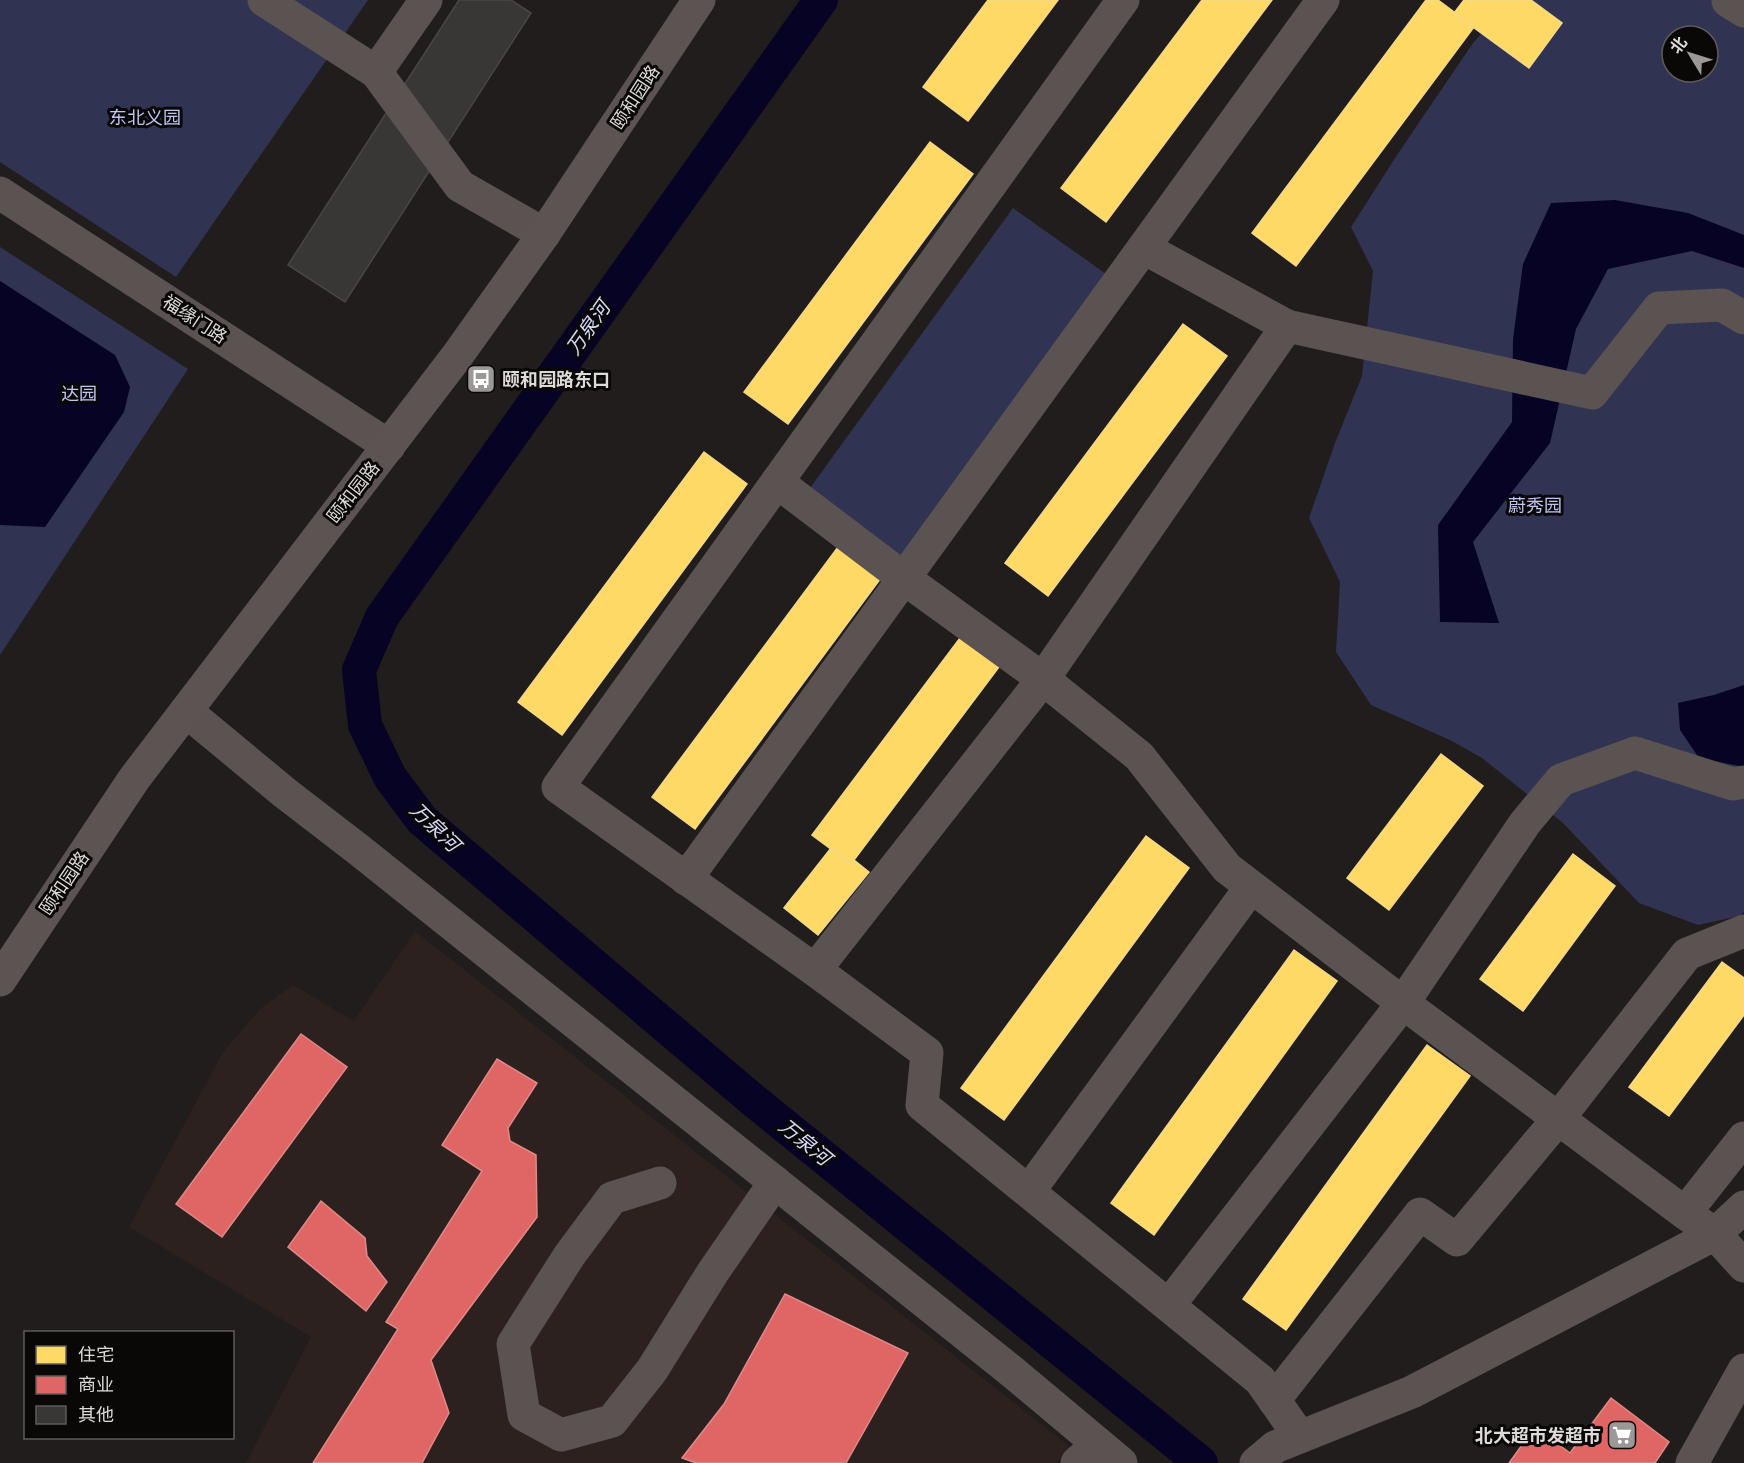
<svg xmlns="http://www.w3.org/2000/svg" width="1744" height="1463" font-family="Poppins,'Noto Sans SC',sans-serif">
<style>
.built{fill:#2c211e}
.green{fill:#313353;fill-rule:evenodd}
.water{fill:#070324}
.homes{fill:#ffd966;stroke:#f5d988;stroke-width:1.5}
.shops{fill:#e06666;stroke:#df8988;stroke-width:1.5}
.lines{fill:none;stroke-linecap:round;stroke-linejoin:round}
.canal{stroke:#070324;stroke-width:34}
.building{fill:#393736;stroke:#494645;stroke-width:1.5}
.minor{stroke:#5b5351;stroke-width:33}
.major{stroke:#5c5452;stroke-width:33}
.labels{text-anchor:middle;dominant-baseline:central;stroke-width:6;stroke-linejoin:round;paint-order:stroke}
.street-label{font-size:18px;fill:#dedad9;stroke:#0a0707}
.park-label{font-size:18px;fill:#bec4f5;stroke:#0a0707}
.poi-label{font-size:18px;font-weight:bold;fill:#dedad9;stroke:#0a0707;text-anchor:start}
.water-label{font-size:20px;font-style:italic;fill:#d6dafb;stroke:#0a0707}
</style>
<rect width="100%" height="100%" fill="#201d1c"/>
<path class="built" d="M415 931 1073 1449 1057 1463H246L311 1337 129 1227 223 1052 261 1008 293 985 354 1021Z"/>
<g class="green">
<path d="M0 0H368L176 277 0 162Z"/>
<path d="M1511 0H1744V912L1739 916 1698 925 1639 903 1563 823 1482 758 1452 741 1371 705 1336 652 1340 582 1309 518 1335 443 1362 376 1373 271 1351 227 1399 152 1473 43ZM1672 36H1708V72H1672Z"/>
<path d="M1013 208 1109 276 903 557 810 488Z"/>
<path d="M0 247 188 369 0 655Z"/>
</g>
<g class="water">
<path d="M1615 200 1688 213 1744 235V268L1692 251 1608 269 1576 329 1550 443 1473 542 1499 623 1440 622 1438 525 1512 422 1513 339 1523 264 1551 203Z"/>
<path d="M0 281 115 355 130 387 124 412 45 527 0 525Z"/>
<path d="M1744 685V767L1699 758 1680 730 1678 703 1714 695Z"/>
</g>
<g class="homes">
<path d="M988 0H1058L968 121 923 87Z"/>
<path d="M1202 0H1272L1106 222 1061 188Z"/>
<path d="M1426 0H1438L1474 27 1296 266 1252 233Z"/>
<path d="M1464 0H1531L1562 23 1529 68 1454 13Z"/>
<path d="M930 142 973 174 788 424 744 392Z"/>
<path d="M1183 324 1227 356 1048 596 1005 563Z"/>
<path d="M704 452 747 484 562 735 518 702Z"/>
<path d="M838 547 881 578 695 829 652 797Z"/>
<path d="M960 638 999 667 851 864 812 835Z"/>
<path d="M1441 754 1483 786 1389 910 1347 878Z"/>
<path d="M1146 836 1189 868 1004 1120 961 1088Z"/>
<path d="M831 848 851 864 854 860 869 872 818 935 784 908Z"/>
<path d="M1573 854 1615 886 1523 1011 1480 979Z"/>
<path d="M1294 950 1337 981 1154 1235 1111 1203Z"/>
<path d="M1722 962 1744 978V1015L1669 1116 1629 1087Z"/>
<path d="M1427 1045 1470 1076 1286 1330 1243 1299Z"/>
</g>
<g class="shops">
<path d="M301 1034 347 1067 222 1237 176 1204Z"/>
<path d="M497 1059 537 1083 508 1128 510 1141 536 1155 537 1217 431 1360 449 1413 422 1463H313L398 1329 386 1322 482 1171 442 1145Z"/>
<path d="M321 1201 365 1238 367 1256 387 1282 366 1311 288 1247Z"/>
<path d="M785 1294 908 1353 846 1463H696L682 1458 724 1404Z"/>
<path d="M1611 1398 1669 1442 1655 1463H1509L1535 1427 1570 1453Z"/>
</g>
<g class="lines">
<path class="canal" d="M821 0 382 617 359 670 365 725 390 777 422 820 753 1100 1201 1463"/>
</g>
<path class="building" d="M459 0H511L531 13 345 302 288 265Z"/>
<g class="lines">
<g class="minor">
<path d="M264 0 376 72 460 186 544 234"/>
<path d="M1123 0 558 787 815 970 927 1053 922 1105 1260 1380 1300 1437"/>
<path d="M1728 1 1744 11"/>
<path d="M376 72 426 0"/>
<path d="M0 193 389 446"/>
<path d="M1144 248 1287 326 1592 393 1659 308 1722 305 1744 318"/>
<path d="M777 482 905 579 1043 679 1139 756 1227 868 1403 1003 1685 1213 1715 1234 1744 1266"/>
<path d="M186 711 285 793 359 850 1010 1370 1121 1463"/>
<path d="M686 879 1323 0"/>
<path d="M815 970 1043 679 1287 326"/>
<path d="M660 1183 612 1198 569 1256 513 1344 524 1415 561 1435 612 1421 652 1370 713 1272 775 1182"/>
<path d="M1029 1191 1251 887"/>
<path d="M1685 1213 1744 1138"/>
<path d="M1169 1305 1403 1003 1525 823 1561 780 1635 753 1733 784 1744 782"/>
<path d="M1274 1400 1420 1214 1457 1240 1558 1119 1687 954 1744 931"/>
<path d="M1077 1463 1098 1444"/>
<path d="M1256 1463 1275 1447 1412 1392 1715 1234 1744 1207"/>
<path d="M1692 1463 1744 1370"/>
</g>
<path class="major" d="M0 980 134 779 457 356 544 234 699 0"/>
</g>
<defs>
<g id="bus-square" transform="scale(1.5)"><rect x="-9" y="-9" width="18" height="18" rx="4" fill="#9c9897" stroke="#0a0707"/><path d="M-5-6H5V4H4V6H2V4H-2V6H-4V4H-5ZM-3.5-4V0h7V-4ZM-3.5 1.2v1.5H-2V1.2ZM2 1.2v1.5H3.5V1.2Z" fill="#fff"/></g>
<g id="supermarket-square" transform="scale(1.5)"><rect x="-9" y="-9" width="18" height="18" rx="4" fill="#9c9897" stroke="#0a0707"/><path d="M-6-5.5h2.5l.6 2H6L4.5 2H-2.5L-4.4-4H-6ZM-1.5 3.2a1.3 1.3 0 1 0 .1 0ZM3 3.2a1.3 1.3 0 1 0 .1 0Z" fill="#fff"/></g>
</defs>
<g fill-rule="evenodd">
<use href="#bus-square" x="481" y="379"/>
<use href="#supermarket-square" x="1622" y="1435"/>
</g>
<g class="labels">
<g class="street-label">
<text transform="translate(635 97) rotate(-57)">颐和园路</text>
<text transform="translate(195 319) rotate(33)">福缘门路</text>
<text transform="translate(353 492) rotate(-52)">颐和园路</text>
<text transform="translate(64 883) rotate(-56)">颐和园路</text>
</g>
<g class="park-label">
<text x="145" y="117">东北义园</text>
<text x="79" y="393">达园</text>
<text x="1535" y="505">蔚秀园</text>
</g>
<g class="poi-label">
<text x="502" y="379">颐和园路东口</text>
<text x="1601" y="1435" text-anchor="end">北大超市发超市</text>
</g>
<g class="water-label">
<text transform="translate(588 328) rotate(-55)">万泉河</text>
<text transform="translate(435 827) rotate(44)">万泉河</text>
<text transform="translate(805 1142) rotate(39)">万泉河</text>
</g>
</g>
<rect x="24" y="1331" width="210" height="108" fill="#0a0707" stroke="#5f5b5b" stroke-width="1.5"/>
<rect x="36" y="1346" width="30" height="18" fill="#ffd966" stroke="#5f5b5b" stroke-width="1.5"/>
<text x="78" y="1361" font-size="18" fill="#dedad9">住宅</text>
<rect x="36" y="1376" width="30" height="18" fill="#e06666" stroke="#5f5b5b" stroke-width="1.5"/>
<text x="78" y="1391" font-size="18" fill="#dedad9">商业</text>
<rect x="36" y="1406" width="30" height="18" fill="#393736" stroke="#5f5b5b" stroke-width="1.5"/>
<text x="78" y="1421" font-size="18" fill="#dedad9">其他</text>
<g transform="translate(1690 54) rotate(308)"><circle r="28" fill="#0a0707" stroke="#5f5b5b" stroke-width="1.5"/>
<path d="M0-4.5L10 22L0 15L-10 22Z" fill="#9c9897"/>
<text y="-9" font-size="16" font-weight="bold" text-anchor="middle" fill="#dedad9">北</text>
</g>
</svg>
